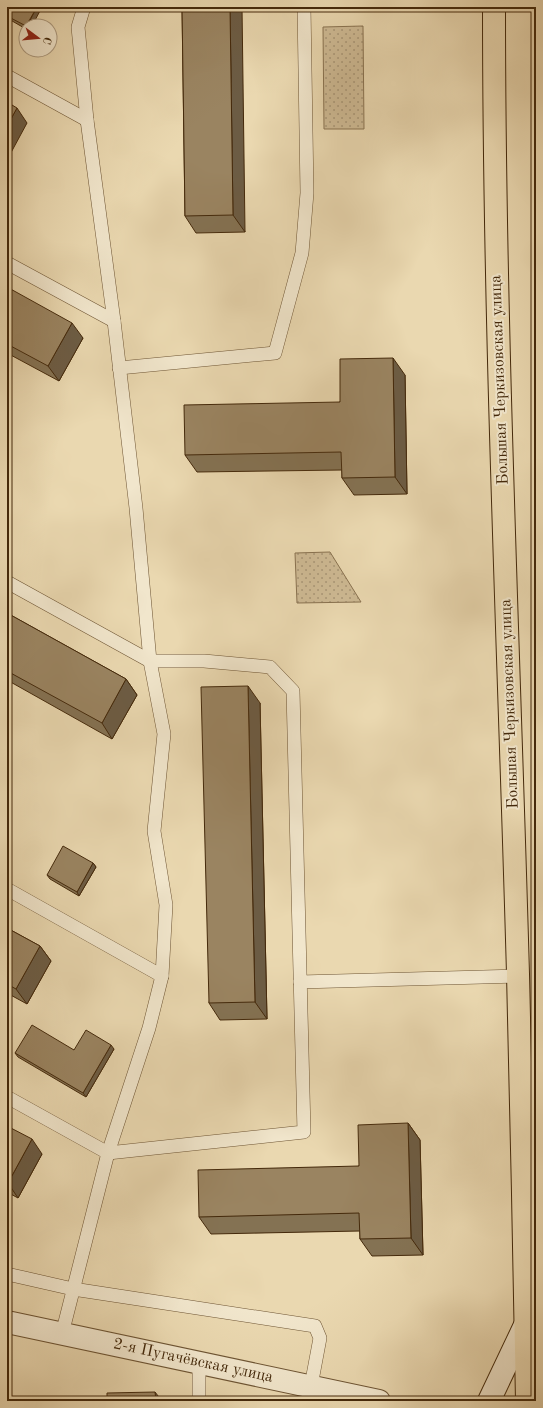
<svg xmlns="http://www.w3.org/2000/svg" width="543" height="1408" font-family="'Old Standard TT',serif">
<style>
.grass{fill:url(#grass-dots);stroke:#897250}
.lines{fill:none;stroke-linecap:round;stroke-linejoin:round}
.lane-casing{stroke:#6e5534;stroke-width:14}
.street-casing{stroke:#6e5534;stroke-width:24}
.secondary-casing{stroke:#44290b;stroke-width:24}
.primary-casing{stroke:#44290b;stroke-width:24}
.lane{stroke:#f1e6cc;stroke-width:13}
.street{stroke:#f1e6cc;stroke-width:22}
.secondary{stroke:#f1e6cc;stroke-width:22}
.primary{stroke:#ead8b0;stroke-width:22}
.tram{stroke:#44290b;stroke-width:1}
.wall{fill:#847253;stroke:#44290b}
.shaded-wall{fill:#6c5c44;stroke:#44290b}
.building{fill:#9a8461;stroke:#44290b}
.labels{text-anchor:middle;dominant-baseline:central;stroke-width:4;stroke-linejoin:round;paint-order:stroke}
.street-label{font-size:16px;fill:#44290b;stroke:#f1e6cc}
</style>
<defs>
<pattern id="grass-dots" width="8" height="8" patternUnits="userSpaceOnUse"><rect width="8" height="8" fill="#ceba94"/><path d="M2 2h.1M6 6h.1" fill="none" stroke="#a99777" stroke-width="1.8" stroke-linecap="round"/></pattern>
</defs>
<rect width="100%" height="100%" fill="#ead8b0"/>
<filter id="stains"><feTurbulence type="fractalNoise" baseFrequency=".005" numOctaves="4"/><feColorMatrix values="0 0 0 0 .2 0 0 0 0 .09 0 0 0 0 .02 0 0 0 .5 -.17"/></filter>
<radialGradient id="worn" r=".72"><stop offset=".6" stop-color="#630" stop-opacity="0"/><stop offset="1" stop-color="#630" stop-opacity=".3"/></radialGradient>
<g class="grass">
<path d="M363 26 364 129H324L323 27Z"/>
<path d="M330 552 361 602 297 603 295 553Z"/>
</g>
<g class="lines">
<g class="lane-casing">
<g id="lane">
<path d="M7 76 87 120"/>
<path d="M7 263 114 321"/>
<path d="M119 368 275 353 302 253 307 193 304 7"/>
<path d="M7 582 150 661H204L270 667 293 691 304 1132 108 1153 7 1097"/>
<path d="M7 889 162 976"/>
<path d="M300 982 518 976"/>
<path d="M7 1274 73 1289 315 1326 320 1338 311 1386"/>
<path d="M62 1334 108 1153 149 1028 162 976 166 905 154 831 164 734 150 661 136 508 114 321 87 120 78 27 84 7"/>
<path d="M199 1362V1401"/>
</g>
</g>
<g class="street-casing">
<path id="street" d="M7 1322 379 1401"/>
</g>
<g class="secondary-casing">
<path id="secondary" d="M489 1401 526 1323"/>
</g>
<g class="primary-casing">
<path id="primary" d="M494 7C494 329 509 651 518 974 522 1116 524 1259 527 1401"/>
</g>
<use href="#lane" class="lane"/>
<use href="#street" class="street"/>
<use href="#secondary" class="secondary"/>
<use href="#primary" class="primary"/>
<path class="tram" d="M536 7V16"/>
</g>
<g class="wall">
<path d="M7 7 26 26V29L7 18Z"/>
<path d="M182 7 245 232 196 233 185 216Z"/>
<path d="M7 287 83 338 59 381 7 353Z"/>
<path d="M405 375 407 494 354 495 342 478V470L197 472 185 455 340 402Z"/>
<path d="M7 613 126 679 137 695 112 739 7 680Z"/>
<path d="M260 703 267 1019 220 1020 209 1003Z"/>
<path d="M93 863 96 867 79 896 50 879 47 875Z"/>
<path d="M7 928 40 946 51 961 27 1004 7 993Z"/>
<path d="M114 1049 86 1097 18 1057 15 1053 74 1050Z"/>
<path d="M408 1123 420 1140 423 1255 372 1256 360 1239V1231L211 1234 199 1217 359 1166Z"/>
<path d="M7 1126 42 1154 18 1198 7 1192Z"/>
</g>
<g class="shaded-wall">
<path d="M37 7H42L32 26H27Z"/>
<path d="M230 7H242L245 232 233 215Z"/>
<path d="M17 108 27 123 7 160V126Z"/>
<path d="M72 323 83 338 59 381 48 366Z"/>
<path d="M393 358 405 375 407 494 395 477Z"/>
<path d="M126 679 137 695 112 739 102 723Z"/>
<path d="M248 686 260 703 267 1019 255 1002Z"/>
<path d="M93 863 96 867 79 896 77 892Z"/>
<path d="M40 946 51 961 27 1004 16 989Z"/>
<path d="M111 1045 114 1049 86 1097 83 1093Z"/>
<path d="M408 1123 420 1140 423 1255 411 1238Z"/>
<path d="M32 1139 42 1154 18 1198 8 1183Z"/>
<path d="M155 1392 162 1401H156Z"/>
</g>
<g class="building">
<path d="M7 7H37L26 26 7 16Z"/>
<path d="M182 7H230L233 215 185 216Z"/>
<path d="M7 102 17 108 7 126Z"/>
<path d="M7 287 72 323 48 366 7 344Z"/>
<path d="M393 358 395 477 342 478 341 452 185 455 184 405 340 402V359Z"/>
<path d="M7 613 126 679 102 723 7 671Z"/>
<path d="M248 686 255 1002 209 1003 201 687Z"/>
<path d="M63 846 93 863 77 892 47 875Z"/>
<path d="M7 928 40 946 16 989 7 984Z"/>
<path d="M32 1025 74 1050 86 1030 111 1045 83 1093 15 1053Z"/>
<path d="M408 1123 411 1238 360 1239 359 1213 199 1217 198 1170 359 1166 358 1125Z"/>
<path d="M7 1126 32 1139 8 1183 7 1182Z"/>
<path d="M155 1392 156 1401H107V1393Z"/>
</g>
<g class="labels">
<g class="street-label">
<text transform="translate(500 380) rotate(-92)">Большая Черкизовская улица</text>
<text transform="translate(510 704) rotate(-92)">Большая Черкизовская улица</text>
<text transform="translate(193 1361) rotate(12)">2-я Пугачёвская улица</text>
</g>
</g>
<rect width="543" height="1408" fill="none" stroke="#ead8b0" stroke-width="24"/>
<rect x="8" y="8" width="527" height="1392" fill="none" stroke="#44290b" stroke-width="2"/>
<rect x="12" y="12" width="519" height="1384" fill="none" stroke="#44290b"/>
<g transform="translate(38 38) rotate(106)"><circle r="19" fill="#f1e6cc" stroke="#ac9a7f"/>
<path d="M0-3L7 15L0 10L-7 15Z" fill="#8f2418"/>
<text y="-6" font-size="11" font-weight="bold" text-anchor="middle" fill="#44290b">С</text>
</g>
<rect width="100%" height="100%" filter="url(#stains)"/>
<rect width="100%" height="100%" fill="url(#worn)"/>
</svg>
